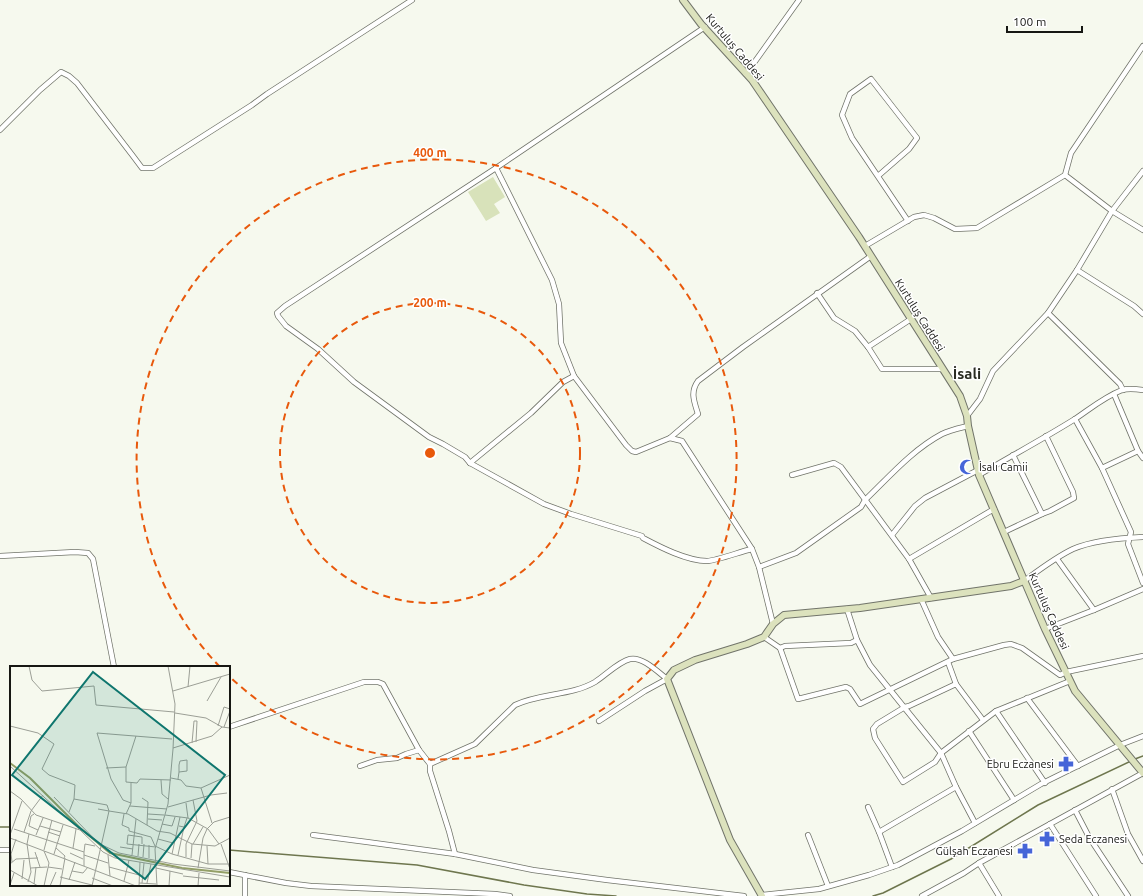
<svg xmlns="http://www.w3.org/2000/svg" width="1143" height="896" font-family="Ubuntu,sans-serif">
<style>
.green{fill:#d8e2ba}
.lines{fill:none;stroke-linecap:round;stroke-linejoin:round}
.stream{stroke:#6e764e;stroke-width:1.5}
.street-casing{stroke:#71746a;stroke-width:6}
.secondary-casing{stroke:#71746a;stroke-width:8}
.street{stroke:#fff;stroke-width:4.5}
.secondary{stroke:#dce2bd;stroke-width:6}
.ring{fill:none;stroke:#e8590c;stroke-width:2;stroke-dasharray:7 5}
.labels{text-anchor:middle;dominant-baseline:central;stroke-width:3;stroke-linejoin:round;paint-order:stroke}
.street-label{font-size:11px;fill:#161713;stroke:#fff}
.poi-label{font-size:11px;fill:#161713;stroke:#fff;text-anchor:start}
.district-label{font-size:15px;font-weight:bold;fill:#292b23;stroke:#fff}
.inset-river{fill:none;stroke:#939f67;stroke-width:2}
.inset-road{fill:none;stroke:#9c9f96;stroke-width:1}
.view{fill:#0f766e;fill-opacity:0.15;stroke:#0f766e;stroke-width:2}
.inset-edge{fill:none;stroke:#161713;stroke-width:2}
.centre{fill:#e8590c;stroke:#fff;stroke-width:2}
.ring-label{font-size:12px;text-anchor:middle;font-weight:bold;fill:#e8590c;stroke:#fff;stroke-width:3;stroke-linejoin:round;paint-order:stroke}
</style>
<rect width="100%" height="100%" fill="#f6f9ee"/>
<path class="green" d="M493 177 505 197 494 204 500 213 486 221 468 192Z"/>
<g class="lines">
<g class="stream">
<path d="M1135 759 1143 756"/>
<path d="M0 827H11"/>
<path d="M229 850 417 865 524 885 587 894 616 896"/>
<path d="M873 896 883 893 951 859 1038 805 1131 761"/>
</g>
<g class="street-casing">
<g id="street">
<path d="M705 27 496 168 285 306 277 313 278 316 286 326 318 349 354 382 429 437 443 444 465 457 470 463 544 504 571 514 642 536 643 538C660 547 687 561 707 561 719 560 739 552 752 549"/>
<path d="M746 74 799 0"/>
<path d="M0 130 40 90 61 72 69 76 77 83 133 156 142 168H153L252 105 267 94 412 0"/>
<path d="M496 168 552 280 559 304 561 343 574 376 626 445 632 451 636 452 670 438 698 414C694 401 690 392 698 381L743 347 871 256"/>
<path d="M1065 175 1112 211 1143 230"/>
<path d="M878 176 909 149 917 138 871 79 850 94 842 115 852 138 908 221"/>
<path d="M865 246 914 217 924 215 934 218 955 229 977 228 1065 175 1071 153 1143 46"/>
<path d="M1077 270 1134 306 1143 314"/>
<path d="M817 293 834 318 855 331 868 347 882 369H942"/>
<path d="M1048 313 1120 384 1123 390"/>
<path d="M868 347 911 319"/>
<path d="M967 416 980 399 993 371 1048 313 1077 270 1112 211 1143 171"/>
<path d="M1075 419 1102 468 1131 532 1128 544 1143 583"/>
<path d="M670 438 682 441 752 549 759 567 773 624"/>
<path d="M1138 451 1143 458"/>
<path d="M1013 455 1042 514"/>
<path d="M470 463 531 413 563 382 574 376"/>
<path d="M1102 468 1138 451 1114 394"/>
<path d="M792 475 834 463 841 467 909 559 931 598"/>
<path d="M979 475C1011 456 1043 439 1075 419 1090 409 1104 397 1122 390 1129 388 1136 389 1143 390"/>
<path d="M1004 532 1042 514 1050 511 1074 498 1073 492 1046 436"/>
<path d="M892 535 915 506 925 498 978 470"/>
<path d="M0 556 75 552 88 553 93 559 114 667"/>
<path d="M909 559 994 509"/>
<path d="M1057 559 1094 610"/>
<path d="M759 567 796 553 861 507 865 500C889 477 912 450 942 434 950 430 960 428 968 426"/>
<path d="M1024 581C1039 570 1056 557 1073 549 1094 540 1120 538 1143 537"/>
<path d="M921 599 938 637 953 659"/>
<path d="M847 609 857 640 870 665 941 753 956 787 975 823"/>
<path d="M1045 629 1094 610 1143 589"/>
<path d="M764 637 780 648 798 699 846 687 850 689 860 704 953 659 1004 645 1011 644 1022 648 1060 675 1066 672 1143 656"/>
<path d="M780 648 785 646 851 643 857 640"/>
<path d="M948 662 956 684"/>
<path d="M1027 698 1078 766"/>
<path d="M996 711 1045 783"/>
<path d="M983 720 956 684 909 706 905 707 877 724 873 729 875 738 903 782 935 762 941 753 996 711 1070 681"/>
<path d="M229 727 364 682H378L383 684 419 750 430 764V771L449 831 455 854"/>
<path d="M969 731 1014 800"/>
<path d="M430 764 475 744 515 705C540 693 571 696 595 682 606 675 618 662 630 659 642 656 658 672 667 679L645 691 599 721"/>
<path d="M360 766 377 760 397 758 406 754 419 750"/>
<path d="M1112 789 1128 834 1143 861"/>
<path d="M868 807 879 832 892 867"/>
<path d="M1075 810 1089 837 1128 896"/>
<path d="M1050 824 1096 896"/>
<path d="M879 832 956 787"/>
<path d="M313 835 367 842 455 854 533 870 607 880 744 896"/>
<path d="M808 835 828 886"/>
<path d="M0 850H11"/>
<path d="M979 863 999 896"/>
<path d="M229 872 286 883 311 886 495 894 510 896"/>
<path d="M245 875V896"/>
<path d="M761 895 819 889 869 875 898 865 962 831 1041 784 1120 745 1143 736"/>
<path d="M922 896 964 873 979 863 1143 773"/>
</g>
</g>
<g class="secondary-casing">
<g id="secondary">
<path d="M683 0 701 24 752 80 859 237 960 396 967 416 968 426 979 475 1045 629 1075 691 1143 773"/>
<path d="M762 896 730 840 667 679 674 670 695 660 747 644 764 637 773 624 784 615 860 608 1011 586 1024 581"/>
</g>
</g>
<use href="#street" class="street"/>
<use href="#secondary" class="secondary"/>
</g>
<g class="ring">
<circle cx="430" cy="453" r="150"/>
<path d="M220 667A300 300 0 1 1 229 676"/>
</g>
<defs>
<g id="mosque-bare" transform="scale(1.2)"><path d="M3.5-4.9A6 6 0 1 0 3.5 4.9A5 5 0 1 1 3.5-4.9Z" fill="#4665d8" stroke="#fff" stroke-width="2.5" paint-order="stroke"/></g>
<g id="pharmacy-bare" transform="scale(1.2)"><path d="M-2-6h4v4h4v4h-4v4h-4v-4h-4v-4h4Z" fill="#4665d8" stroke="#fff" stroke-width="2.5" paint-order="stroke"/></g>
</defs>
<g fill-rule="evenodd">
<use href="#mosque-bare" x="967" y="467"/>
<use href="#pharmacy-bare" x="1066" y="764"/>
<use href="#pharmacy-bare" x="1047" y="839"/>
<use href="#pharmacy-bare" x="1025" y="851"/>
</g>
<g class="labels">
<g class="street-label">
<text transform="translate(735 47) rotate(50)">Kurtuluş Caddesi</text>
<text transform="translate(920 315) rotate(58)">Kurtuluş Caddesi</text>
<text transform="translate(1049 611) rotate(66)">Kurtuluş Caddesi</text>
</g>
<g class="poi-label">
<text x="979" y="467">İsalı Camii</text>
<text x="1054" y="764" text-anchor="end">Ebru Eczanesi</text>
<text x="1059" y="839">Seda Eczanesi</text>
<text x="1013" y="851" text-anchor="end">Gülşah Eczanesi</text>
</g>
<g class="district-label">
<text x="967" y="373">İsali</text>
</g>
</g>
<g transform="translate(10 666)">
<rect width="220" height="220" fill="#f6f9ee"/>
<path class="inset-river" d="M0 97 20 112 70 162 100 187 172 202 220 207"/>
<path class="inset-road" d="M19 0 22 14 32 25 84 20 86 39 164 46M178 21 180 0M163 25 220 8M197 35 211 11M165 47 196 52 212 61M0 60 28 67 44 78 32 103 39 109 65 119 64 133 59 146M208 60 214 41 220 43M214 61 220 45M126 70 116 101V116L127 117 130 113 161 114M182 77 184 55H187L186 76M163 82 202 70 212 61 220 62M0 100 69 163M96 102 116 101M161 112 171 114 176 120 191 122 220 109M168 113 169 106V99L170 95 177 94V105L169 106M151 114 152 128 158 133M191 122 202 157M0 125 11 133 26 149 70 164 93 186 105 192 220 211M44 131 90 179M132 132 138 136 137 159M64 133 97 139 99 145 88 143M121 137 113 134 101 113 87 67 162 73M176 137 178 152M120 140 157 143M158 141 201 129 217 127M21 145 33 129M24 148 21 150 19 160 28 164M114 148 112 159 119 162V165L141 171 145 180 162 188 198 198H219M116 148 121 137V117M138 148 154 149M155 149 178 152 198 163 209 178M138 153 152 154M152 158 162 160 165 151M30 160 51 166M169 160 174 161 177 152M4 163 74 186 75 178 85 180M14 166 21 145M38 166 50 170M0 169 12 135M26 169 33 152M0 172 126 220M148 173 163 177M90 178 109 187 163 198 220 205M132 178V171L118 169 117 178 146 181M183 178 193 161M211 178 220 203M197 180 198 198M110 181 123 183M46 182 55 190 54 192M63 182 66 163M34 184 42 154M34 185 39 197 34 220M25 186 30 201M74 186V200M60 187 73 193M44 188 53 159M162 188 170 151M74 189 98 197M98 189 100 210M122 189 126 153M168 189 174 161M128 190 129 178M133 191 134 178M176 191V178L187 155 183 134M139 192V179M181 192 182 178M2 196 1 188 6 173M0 198 6 193 28 192M38 201 52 203M99 201 129 209M21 202 37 201M146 202 173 208M188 202 193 172 197 163 204 156 220 151M0 204 28 220M62 205 73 207 78 201M173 210 209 214M50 211 82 219M82 212 103 220M12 213 14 194M59 214 65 196M114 215 119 194M18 216 21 206 17 178 19 168M129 217 146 218M132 217 134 197M137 217 141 198M24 218 26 201M0 219 4 207M40 220 46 206M50 220 55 192M82 220 99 145 118 148 147 165 160 167 182 178 205 180 220 172M129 220 130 196M147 220 145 183 158 138 163 83 165 38 158 0M159 220 160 205M188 220 189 207"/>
<path class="view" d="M83 6 215 109 135 213 2 109Z"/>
<rect width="220" height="220" class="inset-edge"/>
</g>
<circle cx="430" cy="453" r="6" class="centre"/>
<g class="ring-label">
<text x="430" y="157">400 m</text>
<text x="430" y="307">200 m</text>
</g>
<path d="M1007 26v6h75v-6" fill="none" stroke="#161713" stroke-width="2"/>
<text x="1013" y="26" font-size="12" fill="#161713" stroke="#ffffff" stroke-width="3" paint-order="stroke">100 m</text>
</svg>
